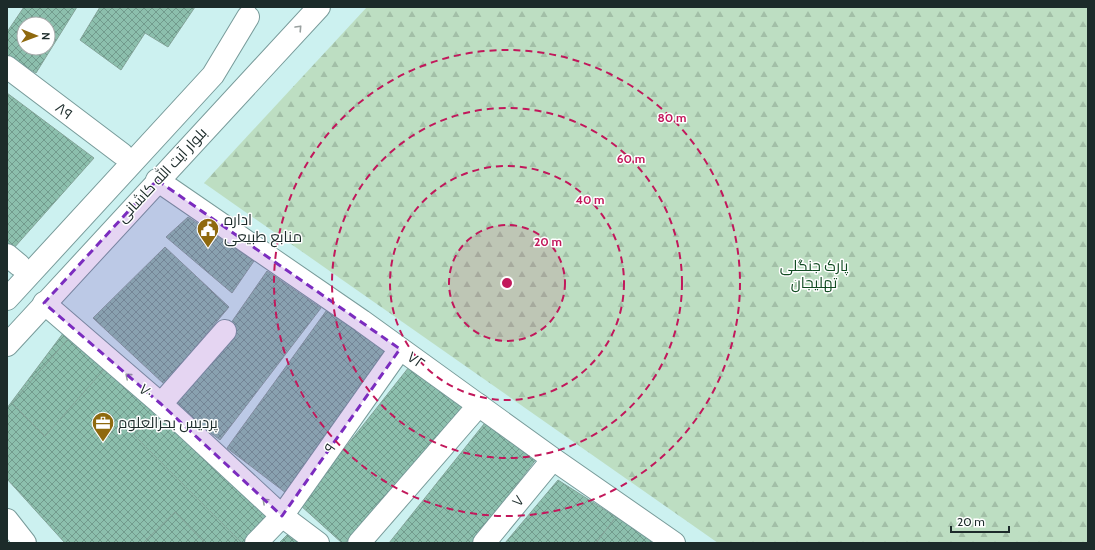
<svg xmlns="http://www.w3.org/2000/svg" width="1095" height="550" font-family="Cabin,Cairo,sans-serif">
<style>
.forest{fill:url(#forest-firs)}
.building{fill:url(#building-cross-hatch);stroke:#84a499;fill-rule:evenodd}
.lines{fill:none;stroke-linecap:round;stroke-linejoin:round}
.minor-casing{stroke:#789b9a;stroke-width:24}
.major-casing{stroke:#789b9a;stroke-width:24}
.minor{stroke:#fff;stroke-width:22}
.major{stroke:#fff;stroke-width:22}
.oneway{stroke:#99a09f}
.marked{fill:#7b2cbf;fill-opacity:0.2;stroke:#7b2cbf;stroke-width:3;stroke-dasharray:8 5;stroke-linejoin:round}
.ring{fill:none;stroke:#c2185b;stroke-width:2;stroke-dasharray:7 5}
.labels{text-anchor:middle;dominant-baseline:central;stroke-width:3;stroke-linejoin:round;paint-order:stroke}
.street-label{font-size:15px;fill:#1c2b2a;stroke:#fff}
.poi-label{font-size:15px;fill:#1c2b2a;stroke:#fff;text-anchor:start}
.park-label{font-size:15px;fill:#114b22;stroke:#fff}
.centre{fill:#c2185b;stroke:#fff;stroke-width:2}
.ring-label{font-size:12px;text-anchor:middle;font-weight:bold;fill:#c2185b;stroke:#fff;stroke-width:3;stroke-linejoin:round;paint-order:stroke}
</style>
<defs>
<pattern id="forest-firs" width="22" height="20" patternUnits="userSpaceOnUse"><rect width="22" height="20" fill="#bddec2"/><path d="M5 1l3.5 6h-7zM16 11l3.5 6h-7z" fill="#a2bfa7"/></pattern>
<pattern id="building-cross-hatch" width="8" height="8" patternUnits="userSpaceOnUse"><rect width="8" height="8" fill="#8cbfad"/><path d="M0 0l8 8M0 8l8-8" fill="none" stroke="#729b8d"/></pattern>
</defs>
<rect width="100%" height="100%" fill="#ccf1f0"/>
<path class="forest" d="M367 7H1088V543H718L204 183Z"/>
<g class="building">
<path d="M24 7H77L36 73 7 56V32ZM24 24H48V48H24Z"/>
<path d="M100 7H195L168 47 145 33 121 70 80 40Z"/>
<path d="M7 93 94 158 13 249 7 244Z"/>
<path d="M188 217 254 261 232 293 166 237Z"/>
<path d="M165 247 229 307 164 384 93 318Z"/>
<path d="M267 271 321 308 220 440 174 405Z"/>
<path d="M329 307 386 353 286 493 227 448Z"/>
<path d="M73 320 275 517 247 543H65L7 479V408Z"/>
<path d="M82 323 116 356 45 436 12 403Z"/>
<path d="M409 367 464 408 345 543H342L300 505Z"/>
<path d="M161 410 275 517 246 543H242L134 435Z"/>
<path d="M488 419 537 458 472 543H389Z"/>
<path d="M558 480 616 517 596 543H505Z"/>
<path d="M175 512 205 543H143Z"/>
<path d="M616 517 660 543H596Z"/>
<path d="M290 532 302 543H279Z"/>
</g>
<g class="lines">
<g class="minor-casing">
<g id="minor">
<path d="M7 67 122 154"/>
<path d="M157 180 362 321 553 459 674 543"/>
<path d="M7 255 19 265"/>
<path d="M44 303 161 404 282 516 318 543"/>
<path d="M161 404 225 331"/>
<path d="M256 543 282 516 400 349"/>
<path d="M359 543 479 405"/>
<path d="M484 543 553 459"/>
</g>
</g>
<g class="major-casing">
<g id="major">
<path d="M7 299 213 75 248 17"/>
<path d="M7 345 319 7"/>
<path d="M7 520 25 543"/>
</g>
</g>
<use href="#minor" class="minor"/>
<use href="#major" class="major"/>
</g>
<defs><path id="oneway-chevron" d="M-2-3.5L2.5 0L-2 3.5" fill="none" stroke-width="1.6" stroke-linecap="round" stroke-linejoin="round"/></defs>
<g class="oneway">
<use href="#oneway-chevron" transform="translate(299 28) rotate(-47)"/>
<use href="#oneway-chevron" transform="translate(128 376) rotate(-139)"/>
<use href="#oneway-chevron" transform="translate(265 501) rotate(-137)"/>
</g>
<path class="marked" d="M157 180 400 349 282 516 161 404 44 303Z"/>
<circle cx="507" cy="283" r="58" fill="#c2185b" fill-opacity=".12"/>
<g class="ring">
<circle cx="507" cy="283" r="58"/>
<circle cx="507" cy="283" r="117"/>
<circle cx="507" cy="283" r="175"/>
<circle cx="507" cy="283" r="233"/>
</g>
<defs>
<g id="civic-pin" transform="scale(1.15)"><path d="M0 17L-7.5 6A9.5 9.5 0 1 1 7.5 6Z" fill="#8f690e" stroke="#fff"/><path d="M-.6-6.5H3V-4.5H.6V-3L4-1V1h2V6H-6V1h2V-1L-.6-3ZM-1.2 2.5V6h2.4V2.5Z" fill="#fff"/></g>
<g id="office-pin" transform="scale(1.15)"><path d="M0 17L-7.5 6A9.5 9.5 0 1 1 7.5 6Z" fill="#8f690e" stroke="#fff"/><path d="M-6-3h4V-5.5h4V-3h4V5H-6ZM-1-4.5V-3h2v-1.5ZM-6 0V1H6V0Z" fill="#fff"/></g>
</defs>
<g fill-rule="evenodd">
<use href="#civic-pin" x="208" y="229"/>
<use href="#office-pin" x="103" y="423"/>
</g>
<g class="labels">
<g class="street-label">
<text transform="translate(64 111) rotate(37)">۸۹</text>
<text transform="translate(162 175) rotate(-47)">بلوار آیت الله کاشانی</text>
<text transform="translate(416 360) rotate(36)">۷۲</text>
<text transform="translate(146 391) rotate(41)">۷۰</text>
<text transform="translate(330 448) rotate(-55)">۹</text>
<text transform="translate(518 501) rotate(-51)">۷</text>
</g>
<g class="poi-label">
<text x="224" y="220">اداره<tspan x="224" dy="17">منابع طبیعی</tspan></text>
<text x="118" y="423">پردیس بحرالعلوم</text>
</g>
<g class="park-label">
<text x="814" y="266">پارک جنگلی<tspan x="814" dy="17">تهلیجان</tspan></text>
</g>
</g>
<circle cx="507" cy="283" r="6" class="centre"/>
<g class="ring-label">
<text x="672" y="122">80 m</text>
<text x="631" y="163">60 m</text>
<text x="590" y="204">40 m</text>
<text x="548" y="246">20 m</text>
</g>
<rect width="1095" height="550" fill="none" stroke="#1c2b2a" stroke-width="16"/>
<g transform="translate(36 36) rotate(91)"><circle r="19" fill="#ffffff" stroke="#a4aaaa"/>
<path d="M0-3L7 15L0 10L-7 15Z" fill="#8f690e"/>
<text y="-6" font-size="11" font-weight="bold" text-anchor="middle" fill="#1c2b2a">N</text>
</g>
<path d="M951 526v6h58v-6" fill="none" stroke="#1c2b2a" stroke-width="2"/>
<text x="957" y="526" font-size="12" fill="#1c2b2a" stroke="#ffffff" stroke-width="3" paint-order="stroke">20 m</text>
</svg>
